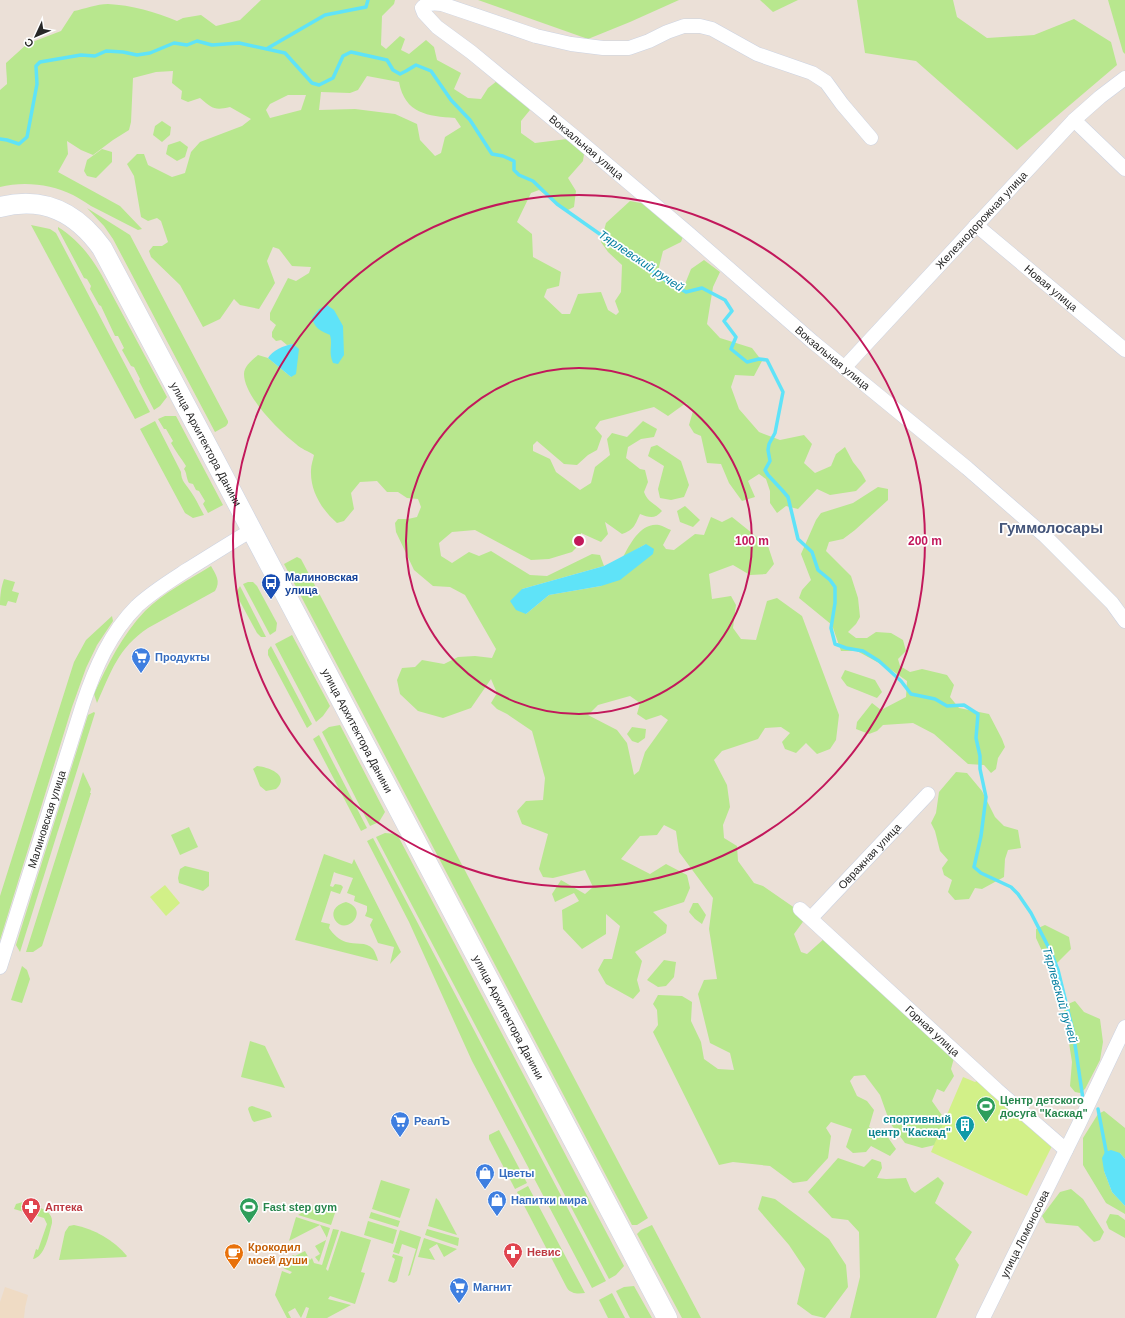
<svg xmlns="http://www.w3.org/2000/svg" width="1125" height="1318" font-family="Arial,sans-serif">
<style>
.education{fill:#efdbc4}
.green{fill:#b8e78e;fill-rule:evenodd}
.pitch{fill:#d2f088}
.water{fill:#5fe3f8}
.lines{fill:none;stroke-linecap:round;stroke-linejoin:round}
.stream{stroke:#5fe3f8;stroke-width:3.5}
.street-casing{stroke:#ccd3e2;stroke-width:15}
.secondary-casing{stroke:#ccd3e2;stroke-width:21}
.street{stroke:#fff;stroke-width:14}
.secondary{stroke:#fff;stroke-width:20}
.ring{fill:none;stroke:#c2185b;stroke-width:2}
.labels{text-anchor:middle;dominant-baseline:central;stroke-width:3.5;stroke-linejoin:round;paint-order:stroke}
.street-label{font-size:11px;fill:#272727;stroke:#fff}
.transit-label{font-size:11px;font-weight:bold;fill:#164399;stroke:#fff;text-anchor:start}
.shop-label{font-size:11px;font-weight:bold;fill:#366cbe;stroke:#fff;text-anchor:start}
.leisure-label{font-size:11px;font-weight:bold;fill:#27864d;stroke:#fff;text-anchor:start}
.culture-label{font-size:11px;font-weight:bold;fill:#0d838f;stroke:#fff;text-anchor:end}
.health-label{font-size:11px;font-weight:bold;fill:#be3a42;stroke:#fff;text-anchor:start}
.food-label{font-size:11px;font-weight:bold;fill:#c56008;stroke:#fff;text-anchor:start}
.water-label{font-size:12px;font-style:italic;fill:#037e9f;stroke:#fff}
.district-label{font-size:15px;font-weight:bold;fill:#44557a;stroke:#fff}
.centre{fill:#c2185b;stroke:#fff;stroke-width:2}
.ring-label{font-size:12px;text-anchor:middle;font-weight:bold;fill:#c2185b;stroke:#fff;stroke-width:3.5;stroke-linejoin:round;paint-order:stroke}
</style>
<rect width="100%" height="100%" fill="#ebe0d7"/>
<path class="education" d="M5 1287 28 1295 25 1308 24 1318H0V1302Z"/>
<g class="green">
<path d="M261 0H395L394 4 382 16 381 45 386 49 400 36 405 39 401 50 409 54 426 40 434 47 437 60 461 73 454 89 468 98 481 99 488 88 497 81 525 104 530 110 521 121V133L535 143 567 139 584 154 583 161 568 178 576 191 574 207 566 211 539 190 531 193 517 222 532 234 533 257 561 272 559 286 547 289 544 297 562 314H570L578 294 601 292 608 310 616 315 619 312 615 301 621 292 622 265 608 252 601 242 606 223 630 201 651 205 684 234 681 242 663 251 658 271 671 285 685 284 691 269 704 260 720 272 713 287 707 324 720 338 752 348 762 361 754 376 735 375 731 387 739 409 759 432 780 440 804 435 812 444 804 463 815 473 831 466 836 454 845 447 853 462 861 472 866 481 856 491 830 495 817 489 798 509 786 506 777 513 770 503V491L766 479 759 474 748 481 755 497 742 501 729 483 721 464 707 463 701 436 694 433 689 425 693 411 686 403 668 416 654 407 600 421 595 428 602 436 597 450 588 455 577 465 564 464 537 441 533 445V451L550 459 556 472 580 490 591 483 595 467 610 455 607 439 612 433 627 437 643 421 657 429 654 437 641 439 628 447 626 458 640 469 645 470 648 482 644 492C648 503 655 503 662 511 655 519 650 518 640 514 635 525 634 530 622 534L605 522 608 534 601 542 581 533 580 544 572 552 549 559 531 560 475 530 452 532 439 543 441 556 452 563 469 552 479 556 491 551 530 575 547 576 592 554 600 555 604 566 522 589 526 614 549 595 601 586 646 544 623 557C630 544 641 522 659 525 663 526 668 529 671 530L663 545 666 549 674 550 695 534 704 535 711 517 722 522 732 517 768 546 774 564 766 574 750 575 733 565 709 574 712 599 731 596 736 605 733 628 741 639 756 640 767 601 777 598 802 616 839 715 836 740 830 749 817 754 806 743 796 753 785 749 782 742 790 733 781 727 765 728 758 739 722 751 714 760 727 785 730 807 723 825 724 838 737 846 738 861 754 883 763 886 802 913 805 919 794 934 801 952 807 954 825 938 954 1058 951 1069 954 1076 944 1092 937 1089 932 1101 946 1121 935 1145 922 1148 905 1143 890 1123 880 1095 865 1075 854 1076 850 1081 857 1096 867 1101 874 1110 869 1127 887 1136 896 1149 890 1156 871 1146 866 1152 853 1153 846 1147 852 1129 831 1122 826 1128 831 1136 828 1158 807 1181 793 1183 770 1166 733 1162 719 1165 653 1032 658 1025 657 1010 653 1004 658 995 682 996 692 1002 691 1021 701 1042 704 1059 718 1069 734 1070 730 1053 710 1043 698 994 704 980 717 979 709 929 713 898 679 852 676 831 664 825 657 835 640 836 621 859 650 874 666 864 687 875 690 888 684 902 653 912 667 925 666 933 635 952 642 961 637 980 640 991 633 999 606 984 598 970 604 959H612L620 926 606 914V934L582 949 563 929 562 910 579 901 574 893 555 902 552 894 561 880 585 894 593 887 585 870 553 878 543 877 539 869 548 834 522 824 517 811 526 801 543 800 545 778 532 731 507 714 497 709 491 703 497 693 491 679 471 708 443 718 418 711 400 694 397 680 402 668 415 667 422 660 444 664 458 657 475 656 492 658 496 649 465 595 450 587 433 586 414 570 396 532 395 523 398 519H408L417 517 421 507 418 499 407 498 398 492H387L377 481 360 482 351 493 354 509 344 521 337 523C322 510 310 491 311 470 311 465 313 460 314 455 308 451 301 449 296 444 279 431 244 396 244 374 244 366 252 360 258 355L268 358 291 377 293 344 287 345 281 340 276 341 272 337V332L276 325 270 320V313L288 278 296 281 309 273 311 267 292 266 279 249 273 247 267 261 275 283 259 309 240 305 234 299 220 319 203 327 180 285 151 257 149 251 153 246H162L168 242 161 221 157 218 148 221 141 217 134 176 127 164 137 154H144L148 165 172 177 185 173 191 152 200 142 242 126 251 119 230 107C214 111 212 108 200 98L188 102 181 99 182 91 172 83 173 71 156 72 133 78 131 122 129 130 113 140 93 155 81 150 67 141 68 154 58 172 120 206 142 229 138 230C122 222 107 214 91 206 85 202 79 198 73 195 51 184 23 181 0 187V90L7 84C7 76 6 70 6 63L27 44 61 31 74 11C84 9 97 4 108 4 131 5 156 12 177 21L183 18 201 15 216 26 240 20ZM367 76 399 82C405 114 428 116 455 118L461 127 445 137 441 153 435 156 420 140 417 124 395 114 355 109 319 110 321 92 350 93 358 90ZM288 95H306L301 110 270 118 266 110 270 104ZM630 696 640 703 637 714 646 720 661 715 668 720 645 752 639 771 634 775 627 743 617 730 588 715 598 705Z"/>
<path d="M478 0H679L630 22 588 39Z"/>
<path d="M760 0H798L773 12Z"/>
<path d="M857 0H953L957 17 987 38 1034 35 1074 19 1111 42 1117 65 1017 150 916 61 865 53Z"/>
<path d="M1108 0H1125V54L1123 52Z"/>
<path d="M162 121 171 127 170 135 162 142 153 135 155 126Z"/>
<path d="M180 141 188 147 185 157 177 161 166 154 168 145Z"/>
<path d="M102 149 112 152V162L96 178 87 176 84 171 87 160Z"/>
<path d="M87 208 130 235 228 421V423L226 426 215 432 113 239 104 226Z"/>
<path d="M31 225 50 229 56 233 150 412 135 419Z"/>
<path d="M58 227C77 239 90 255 101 274L167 397 160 406 154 410 139 381 140 379 134 367 131 366 122 350 124 348 118 336H115L101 306 99 305 90 289 91 286 87 279 84 278 58 229Z"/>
<path d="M165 416H176L223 505 208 513 203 504 205 501 199 491 196 490 193 484 189 483C186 478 187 473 184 469L186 466C181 458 176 452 171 443L173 441 166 429H164L158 419Z"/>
<path d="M155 421 181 472C181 481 186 484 191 492 196 499 200 508 204 515L193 518 185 513 140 429Z"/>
<path d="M657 445 681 461 689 485 684 497 671 500 660 498 658 489 664 466 648 456 651 447Z"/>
<path d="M878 487 888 489V500L855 530 843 539 829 542 826 551 851 576 858 598 860 617 856 624 848 632 856 638H867L876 632 891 633 903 640 906 651 898 659 900 666 910 672 922 669 947 675 954 685 950 697 959 708 989 714 1002 739 1005 747 998 758 996 769 991 773 984 765 968 764 934 734 913 723 883 725 877 731 869 734 856 729 857 722 872 703 881 710 906 697 907 681 890 669 857 651H841L832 625 799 598 802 590 811 580 801 554 816 520 821 513 853 503Z"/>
<path d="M685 506 700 520 693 527 680 522 677 511Z"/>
<path d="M297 557 301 559 648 1218 637 1225H632L284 564Z"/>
<path d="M211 566C216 575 221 581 215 591L148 628C118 648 111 672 97 703L94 694C108 664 122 635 145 611 163 593 190 579 211 566Z"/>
<path d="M4 579 15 582 12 591 19 593 16 603 8 601 6 606 0 605C0 595 1 588 4 579Z"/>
<path d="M248 582H253L257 586 277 623 276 631 270 635 243 584Z"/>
<path d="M240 586 266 637H261L257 633 237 596V591Z"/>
<path d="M112 616 113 621 97 645 86 668 72 707 0 940V896L67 684 74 662 86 640Z"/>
<path d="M292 635 330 706 323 716 316 722 275 644Z"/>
<path d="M271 646 312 724 307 728 268 655V650Z"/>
<path d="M845 670 875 680 882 692 877 698 847 686 841 678Z"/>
<path d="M94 712 95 713 20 952 16 945 88 715Z"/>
<path d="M340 725 385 812 379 822 370 826 322 732 329 727Z"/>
<path d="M632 727 646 729 645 738 638 743 632 741 627 734Z"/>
<path d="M319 735 367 828 361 831 313 739Z"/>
<path d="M257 766C268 767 291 775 276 789L266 791 260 786 254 771 253 769Z"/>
<path d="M83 772 91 789 90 793H91L42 946 33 952H26Z"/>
<path d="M956 772 967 773 982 791 995 817 1004 826 1018 830 1021 848 1008 850 1005 859 1004 877 982 889 975 888 969 899 955 900 948 892 952 880 944 875 942 868 948 860 940 851 935 831 931 823 936 813 939 792Z"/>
<path d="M189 827 198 847 180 855 171 835Z"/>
<path d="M385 833 397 834 624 1266 616 1275 609 1279 376 837Z"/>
<path d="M373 838 606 1281 592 1288 472 1061 409 922 367 841Z"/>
<path d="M324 854 352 864 354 859 401 952 390 964 394 947 378 943 370 925 373 919 365 916 367 911V906L354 901 355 896 347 893 353 878 336 873 334 872 330 886 333 887 335 884 341 885 343 887 340 894 331 891 321 922 330 924 329 928C333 934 339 940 346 942 355 945 366 941 373 949 375 952 377 957 378 961L295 940Z"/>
<path d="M185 866 209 872V886L203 891 179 883 178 878 180 869Z"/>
<path d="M346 902C371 910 346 937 335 920 330 911 337 904 346 902Z"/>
<path d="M693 903H698L706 915 702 924 695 919 689 912Z"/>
<path d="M1045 925 1069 937 1071 949 1055 965 1048 964 1036 938V929Z"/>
<path d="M664 960 676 962 674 977 666 986 658 987 647 980Z"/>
<path d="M22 966 27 970 30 979 22 1003 11 1000Z"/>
<path d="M1075 1001 1084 1012 1100 1019 1103 1042 1100 1060 1085 1089 1080 1093 1075 1092 1070 1086 1072 1062 1064 1011 1068 1004Z"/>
<path d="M250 1041 265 1046 285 1088 241 1077Z"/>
<path d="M252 1106 270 1112 272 1117 254 1122 252 1120 248 1109 249 1107Z"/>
<path d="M1104 1111 1125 1128V1159L1120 1153 1104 1171 1112 1192 1125 1206V1214L1106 1203 1083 1165V1138L1098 1114Z"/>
<path d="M499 1130 527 1183 515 1189 489 1139V1135Z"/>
<path d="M838 1158 864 1167 872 1159 881 1162 882 1168 877 1178 886 1179 906 1178 911 1190 915 1193 938 1177 944 1183 935 1203 972 1232 955 1259 959 1265 936 1318H850L860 1277 859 1232 848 1220 832 1218 808 1192Z"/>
<path d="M381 1180 410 1189 400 1218 372 1209Z"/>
<path d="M528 1186 585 1293C578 1294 571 1294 567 1288L517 1192Z"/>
<path d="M1071 1189 1083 1199 1104 1232 1100 1240 1094 1242 1078 1226 1046 1223 1042 1216 1060 1192Z"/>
<path d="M762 1196 775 1199 829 1239 846 1265 848 1287 825 1318 812 1315 797 1304 805 1269 789 1245 758 1209Z"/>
<path d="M436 1198 439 1201 457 1235 428 1226Z"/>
<path d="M23 1202C34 1206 54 1209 52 1223 49 1234 45 1257 33 1259L36 1249 38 1250 47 1224 44 1218 14 1209 16 1204Z"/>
<path d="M318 1203 336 1210 331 1225 298 1215Z"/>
<path d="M371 1212 400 1221 398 1227 369 1218Z"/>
<path d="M1110 1214 1118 1215 1125 1220V1238L1109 1229 1106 1222Z"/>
<path d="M296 1217 330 1228 319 1262 315 1257 320 1254 315 1246 326 1240 327 1238 320 1225 289 1241Z"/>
<path d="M368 1221 397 1230 393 1244 364 1235Z"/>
<path d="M74 1225C94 1229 114 1240 127 1256L126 1257 59 1260 65 1232 69 1226Z"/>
<path d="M652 1225 701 1318H682L637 1234 641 1230Z"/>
<path d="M333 1229 339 1230 326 1269 328 1271 341 1231 371 1240 361 1272 365 1273 355 1304 330 1296 328 1299 351 1305 327 1318H306L309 1308 306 1307 301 1318 295 1308 288 1312 291 1318H287L275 1295 282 1271 290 1274 292 1272 283 1268V1266L293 1255 295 1256 305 1251 310 1260 312 1258 314 1263 322 1265Z"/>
<path d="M427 1229 459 1238 458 1246 425 1235Z"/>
<path d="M400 1230 421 1237 410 1275 408 1276 416 1249 402 1244 399 1254 393 1252Z"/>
<path d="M424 1238 457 1249 444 1257 437 1244 429 1249 435 1260 418 1257Z"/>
<path d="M393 1254 403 1257 397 1281 394 1283 388 1281 395 1259 392 1257Z"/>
<path d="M634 1286 652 1318H630L616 1291 624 1287Z"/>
<path d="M612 1293 625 1318H608L599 1300Z"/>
</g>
<g class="pitch">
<path d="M165 885 180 903 166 916 150 897Z"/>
<path d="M963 1077 975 1082 980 1079 1053 1144 1027 1196 931 1152Z"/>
</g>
<g class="water">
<path d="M327 305 334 310 343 326 344 355 338 364 333 363C328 351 333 346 330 335 321 331 315 329 312 318L319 309Z"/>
<path d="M293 344 299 349 296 374 291 377 268 358C272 351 284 345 293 344Z"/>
<path d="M646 544 654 549 653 554 620 580 601 586 549 595 526 614 516 610 510 601 522 589 604 566Z"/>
<path d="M1111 1150 1120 1153 1125 1159V1206L1112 1192 1104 1171 1102 1158 1105 1152Z"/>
</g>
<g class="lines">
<g class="stream">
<path d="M268 48 325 15 366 7 368 0"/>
<path d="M0 139 7 140 19 144 27 137 37 84 36 66 40 62 81 55 95 56 106 51 123 52 137 55 150 53 174 43 187 45 197 41 212 45 239 43 285 53 312 83 319 85 333 78 343 56 351 52 387 60 393 70 400 74 406 71 416 65 431 71 451 100 470 120 492 154 503 156 514 161V170L519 175 533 181 557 204 668 282 686 292 702 288 725 300 732 311 724 321 736 337 731 349 747 362 759 359 767 360 783 392 775 433 769 444 768 450 770 461 765 470 768 475 782 490 788 497 798 539 812 552 818 570 830 580 835 587V603L831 628 835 644 846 648 863 651 879 661 901 681 911 694 935 699 947 706 964 705 978 714 976 738 980 756V769L986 797 981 836 974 867 981 873 1011 887 1018 894 1031 913 1051 952 1058 970 1073 1031 1083 1099"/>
<path d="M1098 1109 1107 1156"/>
</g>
<g class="street-casing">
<g id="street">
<path d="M1074 120 1125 169"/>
<path id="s1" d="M871 138 842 104 826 82 812 73 757 54 712 29 700 26H684L667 32 649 41 629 48H603L571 44 536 36 442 4C435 3 427 2 422 8L424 13 437 27 471 52 576 138 687 232 813 342 967 468 1045 536 1112 603 1125 621"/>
<path id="s2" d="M976 225 1125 350"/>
<path id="s3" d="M844 368 1074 120 1100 97 1125 78"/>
<path id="s4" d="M800 909 997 1090 1066 1150"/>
<path id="s5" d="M811 918 928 794"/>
<path id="s6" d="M0 967 83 704C95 668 110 633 137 606 152 592 170 581 187 570 208 557 230 543 252 530"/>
<path id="s7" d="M983 1318 1078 1126 1125 1027"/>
</g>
</g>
<g class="secondary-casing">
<g id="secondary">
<path id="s8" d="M0 207C44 196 76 212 102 248L221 472 667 1318"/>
</g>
</g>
<use href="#street" class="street"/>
<use href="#secondary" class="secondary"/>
</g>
<g class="ring">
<circle cx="579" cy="541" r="173"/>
<circle cx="579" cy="541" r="346"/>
</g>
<defs>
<g id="bus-pin" transform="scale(1)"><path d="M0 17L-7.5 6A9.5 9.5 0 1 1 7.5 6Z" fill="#1a4fb4" stroke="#fff"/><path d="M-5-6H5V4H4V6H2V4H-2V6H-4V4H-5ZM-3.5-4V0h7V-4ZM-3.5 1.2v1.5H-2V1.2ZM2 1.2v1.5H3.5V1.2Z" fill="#fff"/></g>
<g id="supermarket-pin" transform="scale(1)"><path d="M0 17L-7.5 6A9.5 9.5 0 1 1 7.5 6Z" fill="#3f7fe0" stroke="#fff"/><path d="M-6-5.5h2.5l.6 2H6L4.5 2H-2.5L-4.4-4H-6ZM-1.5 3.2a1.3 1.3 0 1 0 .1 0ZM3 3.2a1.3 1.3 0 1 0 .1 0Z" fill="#fff"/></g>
<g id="stadium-pin" transform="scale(1)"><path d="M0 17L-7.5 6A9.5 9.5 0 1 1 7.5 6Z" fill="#2e9e5b" stroke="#fff"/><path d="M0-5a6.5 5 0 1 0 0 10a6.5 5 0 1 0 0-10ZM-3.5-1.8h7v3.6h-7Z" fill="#fff"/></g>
<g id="building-pin" transform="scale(1)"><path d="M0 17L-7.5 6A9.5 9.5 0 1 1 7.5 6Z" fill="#0f9aa8" stroke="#fff"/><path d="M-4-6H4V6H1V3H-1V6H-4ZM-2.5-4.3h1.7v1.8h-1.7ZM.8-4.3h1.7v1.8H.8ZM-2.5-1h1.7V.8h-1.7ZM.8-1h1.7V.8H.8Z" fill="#fff"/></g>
<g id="shop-pin" transform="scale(1)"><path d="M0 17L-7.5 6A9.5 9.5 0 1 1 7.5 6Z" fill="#3f7fe0" stroke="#fff"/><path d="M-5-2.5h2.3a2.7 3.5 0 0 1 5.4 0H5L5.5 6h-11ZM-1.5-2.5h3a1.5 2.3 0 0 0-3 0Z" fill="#fff"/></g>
<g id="pharmacy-pin" transform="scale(1)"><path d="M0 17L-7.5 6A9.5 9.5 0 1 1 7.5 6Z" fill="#e0444e" stroke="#fff"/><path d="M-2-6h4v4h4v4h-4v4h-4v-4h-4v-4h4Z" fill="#fff"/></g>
<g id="cafe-pin" transform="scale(1)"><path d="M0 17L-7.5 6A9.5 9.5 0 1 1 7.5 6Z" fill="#e8710a" stroke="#fff"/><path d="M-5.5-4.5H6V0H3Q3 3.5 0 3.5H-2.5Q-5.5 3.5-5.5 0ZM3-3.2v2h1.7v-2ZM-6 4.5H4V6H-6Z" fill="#fff"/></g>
</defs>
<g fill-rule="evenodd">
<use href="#bus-pin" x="271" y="583"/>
<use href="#supermarket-pin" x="141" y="657"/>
<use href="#stadium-pin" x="986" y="1106"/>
<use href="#supermarket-pin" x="400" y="1121"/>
<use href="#building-pin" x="965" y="1125"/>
<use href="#shop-pin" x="485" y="1173"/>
<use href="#shop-pin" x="497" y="1200"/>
<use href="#pharmacy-pin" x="31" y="1207"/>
<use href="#stadium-pin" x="249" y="1207"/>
<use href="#pharmacy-pin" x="513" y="1252"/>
<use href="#cafe-pin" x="234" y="1253"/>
<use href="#supermarket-pin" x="459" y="1287"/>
</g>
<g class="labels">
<g class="street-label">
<text stroke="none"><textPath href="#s1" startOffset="717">Вокзальная улица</textPath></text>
<text stroke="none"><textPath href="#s3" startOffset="202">Железнодорожная улица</textPath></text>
<text stroke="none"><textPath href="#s2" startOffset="98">Новая улица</textPath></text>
<text stroke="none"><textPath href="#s1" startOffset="1041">Вокзальная улица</textPath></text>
<text stroke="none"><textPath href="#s8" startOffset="340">улица Архитектора Данини</textPath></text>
<text stroke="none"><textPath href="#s8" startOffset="664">улица Архитектора Данини</textPath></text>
<text stroke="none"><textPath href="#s6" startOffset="155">Малиновская улица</textPath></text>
<text stroke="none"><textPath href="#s5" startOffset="85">Овражная улица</textPath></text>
<text stroke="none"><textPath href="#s8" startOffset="988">улица Архитектора Данини</textPath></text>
<text stroke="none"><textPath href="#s4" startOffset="180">Горная улица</textPath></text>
<text stroke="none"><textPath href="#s7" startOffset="94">улица Ломоносова</textPath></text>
</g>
<g class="transit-label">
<text x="285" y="577">Малиновская<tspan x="285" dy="13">улица</tspan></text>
</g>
<g class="shop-label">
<text x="155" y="657">Продукты</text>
<text x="414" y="1121">РеалЪ</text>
<text x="499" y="1173">Цветы</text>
<text x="511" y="1200">Напитки мира</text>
<text x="473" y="1287">Магнит</text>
</g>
<g class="leisure-label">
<text x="1000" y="1100">Центр детского<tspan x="1000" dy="13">досуга "Каскад"</tspan></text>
<text x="263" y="1207">Fast step gym</text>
</g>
<g class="culture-label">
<text x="951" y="1119">спортивный<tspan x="951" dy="13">центр "Каскад"</tspan></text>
</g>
<g class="health-label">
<text x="45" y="1207">Аптека</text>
<text x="527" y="1252">Невис</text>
</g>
<g class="food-label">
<text x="248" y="1247">Крокодил<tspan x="248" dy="13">моей души</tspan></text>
</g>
<g class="water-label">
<text transform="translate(641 261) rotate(34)">Тярлевский ручей</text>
<text transform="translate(1060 995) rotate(74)">Тярлевский ручей</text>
</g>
<g class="district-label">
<text x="1051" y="527">Гуммолосары</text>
</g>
</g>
<circle cx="579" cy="541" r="6" class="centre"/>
<g class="ring-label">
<text x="752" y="545">100 m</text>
<text x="925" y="545">200 m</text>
</g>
<g transform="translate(36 36) rotate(226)" stroke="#ffffff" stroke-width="3" paint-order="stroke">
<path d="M0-3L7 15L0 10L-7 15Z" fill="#272727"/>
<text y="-6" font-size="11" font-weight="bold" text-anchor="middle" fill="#272727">С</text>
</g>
</svg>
